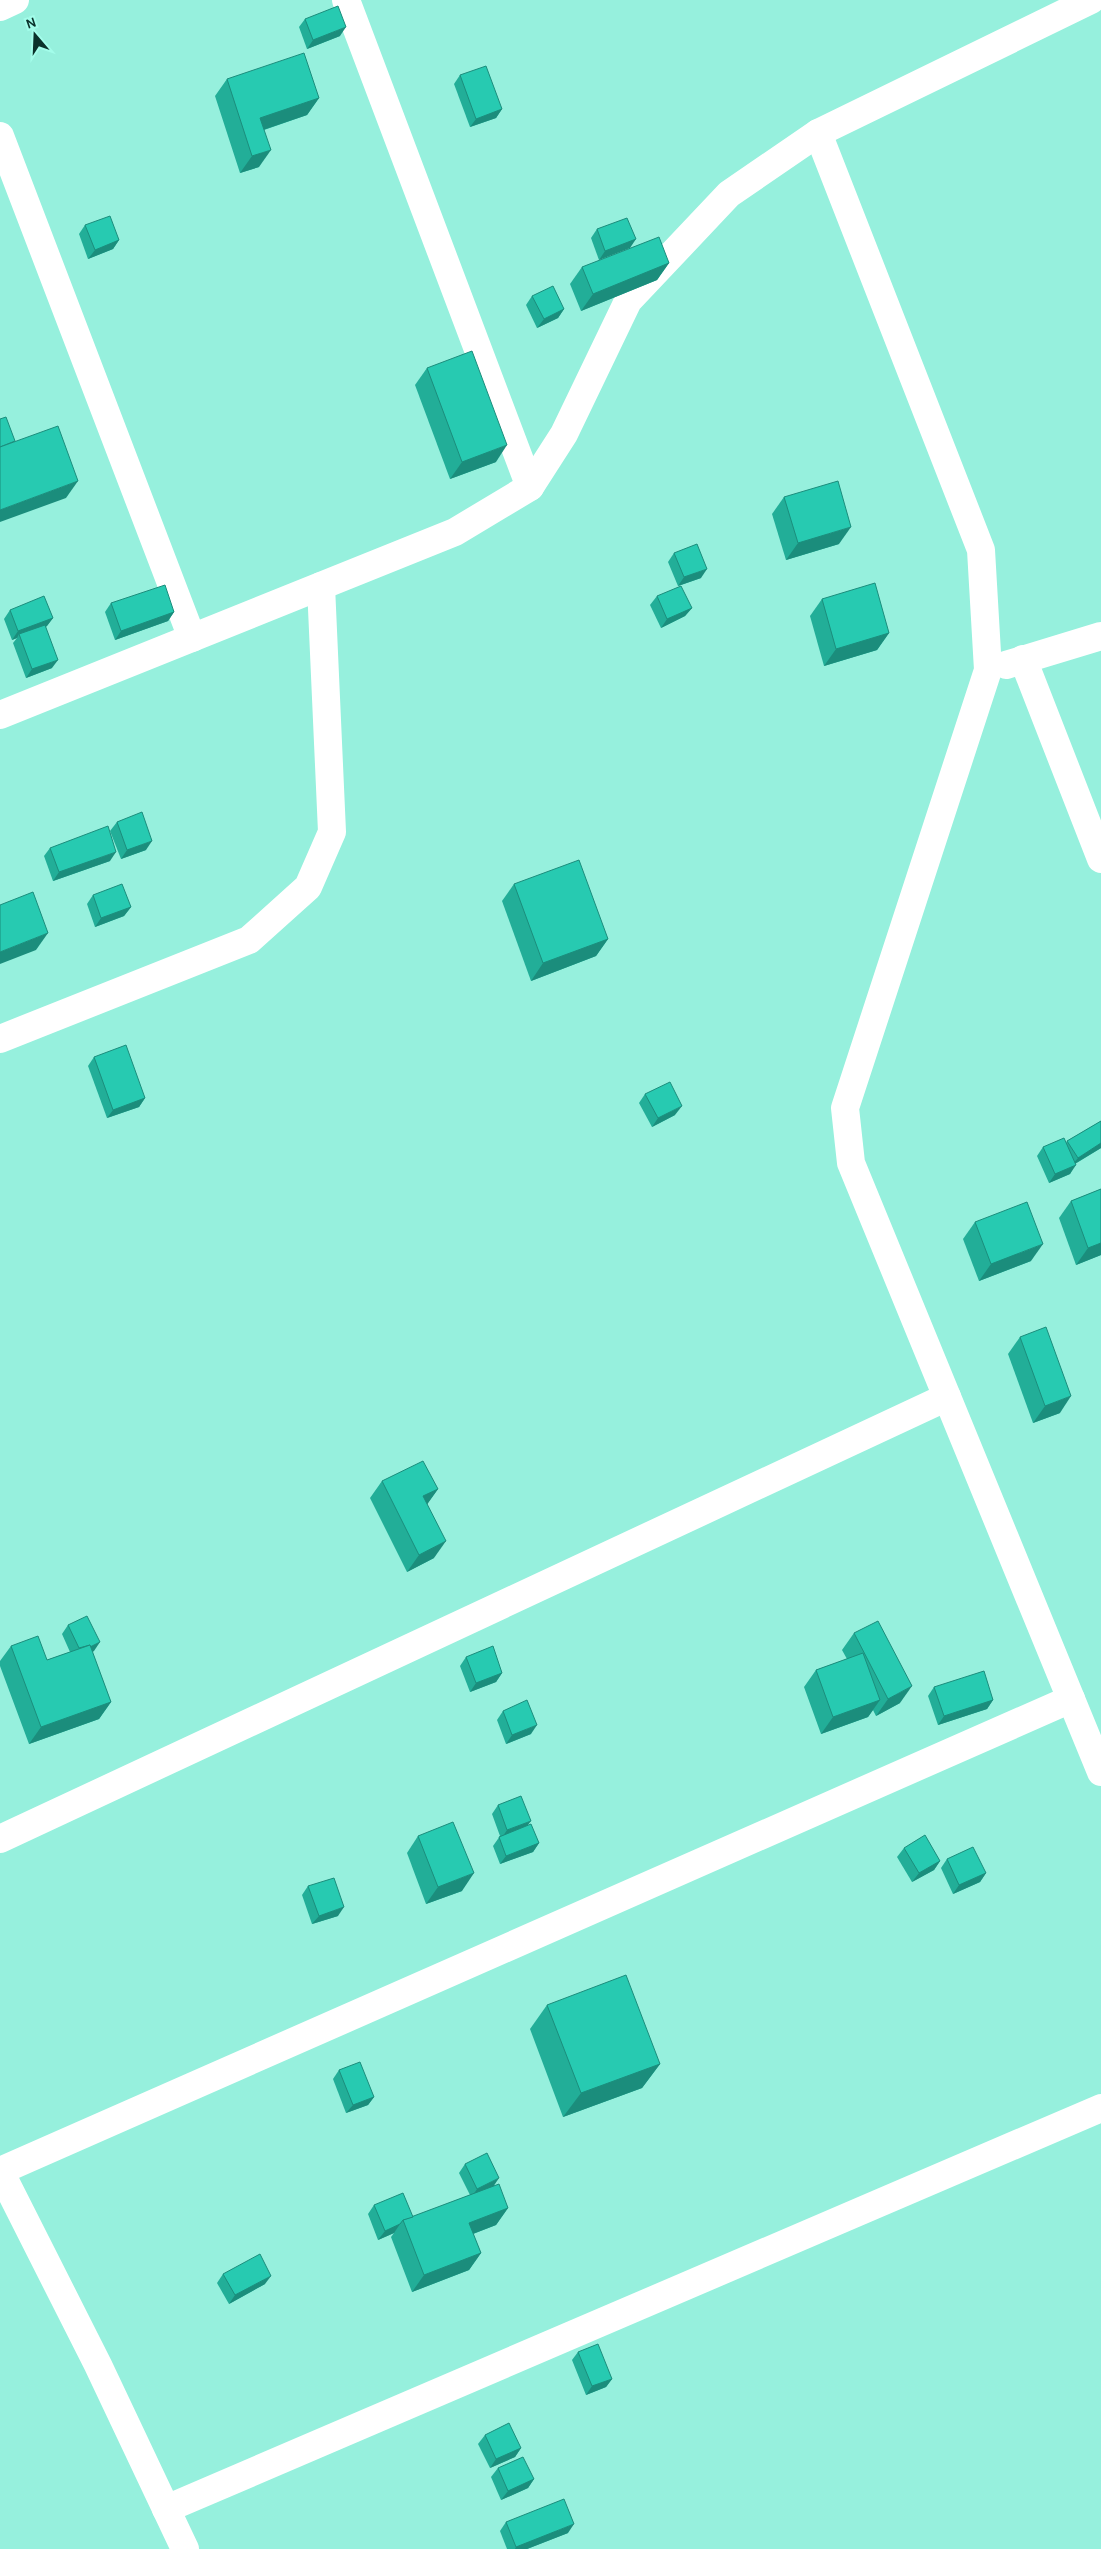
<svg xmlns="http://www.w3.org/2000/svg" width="1101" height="2549" font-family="Karla,sans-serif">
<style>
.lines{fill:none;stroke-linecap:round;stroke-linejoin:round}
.street{stroke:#fff;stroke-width:28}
.wall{fill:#22ae98}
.shaded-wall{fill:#1b8d7c}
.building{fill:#27cab1;stroke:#1b8d7c}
</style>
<rect width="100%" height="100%" fill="#96f0dd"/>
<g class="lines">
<g class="street">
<path d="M346 0 530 487"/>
<path d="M0 7 15 0"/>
<path d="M818 133 981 550 988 670 845 1108 851 1163 1101 1772"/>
<path d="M0 136 192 638"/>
<path d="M1023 659 1101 859"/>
<path d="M1006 665 1101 636"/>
<path d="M0 715 455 532 530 487 564 434 628 301 729 194 818 133 1091 0"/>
<path d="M0 1039 249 940 308 887 332 832 321 586"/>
<path d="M0 1839 947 1397"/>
<path d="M0 2171 1071 1699"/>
<path d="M0 2171 98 2365 185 2549"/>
<path d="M166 2509 1101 2108"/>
</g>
</g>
<g class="wall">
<path d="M305 19 340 36 307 49 299 27Z"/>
<path d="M460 75 502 109 496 118 470 127 454 84Z"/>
<path d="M227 79 319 98 307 115 264 130 259 167 240 173 215 96Z"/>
<path d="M85 225 119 240 113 249 88 259 79 234Z"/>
<path d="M597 229 636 239 599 260 591 238Z"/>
<path d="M669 263 657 280 581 311 570 284 582 267Z"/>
<path d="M532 296 564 309 558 318 537 328 526 305Z"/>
<path d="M427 368 496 462 450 479 415 385Z"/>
<path d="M784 497 839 544 786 560 772 514Z"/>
<path d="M674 553 701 578 678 586 668 562Z"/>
<path d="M657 596 692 608 685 616 661 628 650 605Z"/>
<path d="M822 599 889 633 877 650 824 666 810 616Z"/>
<path d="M111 603 174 612 168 621 115 640 105 612Z"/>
<path d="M10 610 53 618 46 627 52 668 26 678 13 643 17 638 12 640 4 619Z"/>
<path d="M117 822 146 850 121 859 110 831Z"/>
<path d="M50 848 110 861 53 881 44 856Z"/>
<path d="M514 884 608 939 596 956 531 981 502 901Z"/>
<path d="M93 895 131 907 124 916 95 927 87 904Z"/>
<path d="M94 1057 145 1098 139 1107 107 1118 88 1066Z"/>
<path d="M645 1094 675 1115 652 1127 639 1103Z"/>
<path d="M1101 1121V1148L1075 1164 1070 1174 1049 1183 1037 1156 1043 1147 1066 1143 1067 1141Z"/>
<path d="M1101 1189V1255L1076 1265 1059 1218 1071 1201Z"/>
<path d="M975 1222 1031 1261 979 1281 963 1239Z"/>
<path d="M1020 1337 1060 1413 1033 1423 1008 1354Z"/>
<path d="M382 1481 438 1489 427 1504 434 1558 407 1572 370 1498Z"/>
<path d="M68 1625 94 1651 92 1652 111 1702 99 1719 29 1744 0 1666V1661L11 1646 47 1660 70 1652 62 1634Z"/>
<path d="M854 1633 900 1703 876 1716 873 1710 868 1717 821 1734 804 1687 816 1670 847 1659 842 1650Z"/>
<path d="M466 1657 502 1673 496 1682 470 1692 460 1666Z"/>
<path d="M934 1687 993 1700 987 1709 938 1725 928 1696Z"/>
<path d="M503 1711 531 1734 506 1744 497 1720Z"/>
<path d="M498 1805 528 1825 539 1843 533 1852 500 1864 493 1846 500 1836 492 1814Z"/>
<path d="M418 1836 462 1891 426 1904 407 1853Z"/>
<path d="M904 1848 940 1861 934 1870 912 1882 897 1857Z"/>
<path d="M947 1859 986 1873 980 1882 953 1894 941 1868Z"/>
<path d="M308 1886 338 1916 312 1924 302 1895Z"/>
<path d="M547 2005 660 2064 642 2088 563 2117 530 2029Z"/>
<path d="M339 2070 374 2097 368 2105 346 2113 333 2079Z"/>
<path d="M465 2164 494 2185 508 2208 496 2225 473 2234 481 2253 469 2270 412 2292 391 2237 394 2233 378 2240 368 2214 374 2205 413 2217 470 2195 459 2173Z"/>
<path d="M223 2274 265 2284 229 2304 217 2283Z"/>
<path d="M578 2352 612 2379 606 2387 586 2395 572 2360Z"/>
<path d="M485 2435 521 2448 515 2457 490 2468 478 2444Z"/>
<path d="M498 2468 534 2479 528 2488 501 2500 491 2477Z"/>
<path d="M506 2522 568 2533 527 2549H507L500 2531Z"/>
</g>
<g class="shaded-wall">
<path d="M346 27 340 36 307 49 313 40Z"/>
<path d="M319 98 307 115 248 135 260 118Z"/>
<path d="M502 109 496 118 470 127 476 119Z"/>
<path d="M271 150 259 167 240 173 252 156Z"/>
<path d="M636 239 630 248 599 260 605 251Z"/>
<path d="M119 240 113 249 88 259 95 250Z"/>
<path d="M669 263 657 280 581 311 593 294Z"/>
<path d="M564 309 558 318 537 328 544 319Z"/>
<path d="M507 445 496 462 450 479 462 462Z"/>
<path d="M78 481 66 498 0 522V510Z"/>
<path d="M851 527 839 544 786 560 798 543Z"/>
<path d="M707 569 701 578 678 586 684 577Z"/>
<path d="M692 608 685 616 661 628 667 619Z"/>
<path d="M174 612 168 621 115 640 121 631Z"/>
<path d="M53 618 47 626 20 637 19 634 17 638 12 640 18 631Z"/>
<path d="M889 633 877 650 824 666 836 649Z"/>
<path d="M58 660 52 668 26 678 32 669Z"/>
<path d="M152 841 146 850 121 859 127 850Z"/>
<path d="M116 852 110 861 53 881 59 872Z"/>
<path d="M131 907 124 916 95 927 101 918Z"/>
<path d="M48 933 36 950 0 964V952Z"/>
<path d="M608 939 596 956 531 981 543 963Z"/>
<path d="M145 1098 139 1107 107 1118 113 1110Z"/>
<path d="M682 1106 675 1115 652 1127 658 1118Z"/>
<path d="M1101 1143V1148L1071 1166 1078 1158Z"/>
<path d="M1076 1165 1070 1174 1049 1183 1055 1174Z"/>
<path d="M1101 1243V1255L1076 1265 1088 1248Z"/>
<path d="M1043 1244 1031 1261 979 1281 991 1264Z"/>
<path d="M1071 1396 1060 1413 1033 1423 1045 1406Z"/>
<path d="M438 1489 426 1506 423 1496Z"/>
<path d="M446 1541 434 1558 407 1572 419 1555Z"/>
<path d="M100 1642 94 1651 74 1660 80 1651Z"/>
<path d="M502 1673 496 1682 470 1692 476 1683Z"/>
<path d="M912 1686 900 1703 876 1716 888 1699Z"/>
<path d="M880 1700 868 1717 821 1734 833 1717Z"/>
<path d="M993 1700 987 1709 938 1725 944 1716Z"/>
<path d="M111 1702 99 1719 29 1744 41 1727Z"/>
<path d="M537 1725 531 1734 506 1744 512 1735Z"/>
<path d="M531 1821 524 1830 501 1839 507 1830Z"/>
<path d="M539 1843 533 1852 500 1864 506 1856Z"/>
<path d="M940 1861 934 1870 912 1882 919 1873Z"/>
<path d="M474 1873 462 1891 426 1904 438 1887Z"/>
<path d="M986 1873 980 1882 953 1894 959 1885Z"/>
<path d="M344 1907 338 1916 312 1924 319 1916Z"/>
<path d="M660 2064 642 2088 563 2117 581 2093Z"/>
<path d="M374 2097 368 2105 346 2113 353 2105Z"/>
<path d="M499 2178 493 2187 471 2198 477 2189Z"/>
<path d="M508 2208 496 2225 457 2240 469 2223Z"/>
<path d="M400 2224 394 2233 378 2240 385 2231Z"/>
<path d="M481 2253 469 2270 412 2292 424 2275Z"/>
<path d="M271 2276 265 2284 229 2304 235 2295Z"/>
<path d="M612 2379 606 2387 586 2395 592 2386Z"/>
<path d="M521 2448 515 2457 490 2468 496 2459Z"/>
<path d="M534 2479 528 2488 501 2500 508 2491Z"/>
<path d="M574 2524 568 2533 527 2549H515L516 2547Z"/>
</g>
<g class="building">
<path d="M338 6 346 27 313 40 305 19Z"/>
<path d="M304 53 319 98 260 118 271 150 252 156 227 79Z"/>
<path d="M486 66 502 109 476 119 460 75Z"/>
<path d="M110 216 119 240 95 250 85 225Z"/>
<path d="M627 218 636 239 605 251 597 229Z"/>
<path d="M659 237 669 263 593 294 582 267Z"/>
<path d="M553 286 564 309 544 319 532 296Z"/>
<path d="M472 351 507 445 462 462 427 368Z"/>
<path d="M6 417 15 441 0 447V419Z"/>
<path d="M58 426 78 481 0 510V447Z"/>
<path d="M838 481 851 527 798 543 784 497Z"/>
<path d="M697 544 707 569 684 577 674 553Z"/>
<path d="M875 583 889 633 836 649 822 599Z"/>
<path d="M165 585 174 612 121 631 111 603Z"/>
<path d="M681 586 692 608 667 619 657 596Z"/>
<path d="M44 596 53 618 18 631 10 610Z"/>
<path d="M45 625 58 660 32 669 19 634Z"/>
<path d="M142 812 152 841 127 850 117 822Z"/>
<path d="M108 826 116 852 59 872 50 848Z"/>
<path d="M579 860 608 939 543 963 514 884Z"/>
<path d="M122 884 131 907 101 918 93 895Z"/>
<path d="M33 892 48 933 0 952V905Z"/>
<path d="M126 1045 145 1098 113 1110 94 1057Z"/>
<path d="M670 1082 682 1106 658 1118 645 1094Z"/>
<path d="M1101 1121V1143L1078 1158 1067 1141Z"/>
<path d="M1064 1138 1076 1165 1055 1174 1043 1147Z"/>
<path d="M1101 1189V1243L1088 1248 1071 1201Z"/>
<path d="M1027 1202 1043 1244 991 1264 975 1222Z"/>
<path d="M1046 1327 1071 1396 1045 1406 1020 1337Z"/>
<path d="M423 1461 438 1489 423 1496 446 1541 419 1555 382 1481Z"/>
<path d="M87 1616 100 1642 90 1647V1645L79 1648 68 1625Z"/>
<path d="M878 1621 912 1686 888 1699 854 1633Z"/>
<path d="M38 1636 47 1660 90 1645 111 1702 41 1727 11 1646Z"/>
<path d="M493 1646 502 1673 476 1683 466 1657Z"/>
<path d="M863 1653 880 1700 833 1717 816 1670Z"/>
<path d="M984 1671 993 1700 944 1716 934 1687Z"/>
<path d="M527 1700 537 1725 512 1735 503 1711Z"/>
<path d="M521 1796 531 1821 507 1830 498 1805Z"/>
<path d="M453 1822 474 1873 438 1887 418 1836Z"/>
<path d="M531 1824 539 1843 506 1856 499 1837Z"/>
<path d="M925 1835 940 1861 919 1873 904 1848Z"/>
<path d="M973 1847 986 1873 959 1885 947 1859Z"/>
<path d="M334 1878 344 1907 319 1916 308 1886Z"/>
<path d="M626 1975 660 2064 581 2093 547 2005Z"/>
<path d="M360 2062 374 2097 353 2105 339 2070Z"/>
<path d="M487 2153 499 2178 477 2189 465 2164Z"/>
<path d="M499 2184 508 2208 469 2223 481 2253 424 2275 403 2220Z"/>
<path d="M403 2193 413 2217 403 2220 400 2224 385 2231 374 2205Z"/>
<path d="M260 2254 271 2276 235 2295 223 2274Z"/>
<path d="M598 2344 612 2379 592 2386 578 2352Z"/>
<path d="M509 2423 521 2448 496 2459 485 2435Z"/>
<path d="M523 2457 534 2479 508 2491 498 2468Z"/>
<path d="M564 2499 574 2524 516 2547 506 2522Z"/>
</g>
<g transform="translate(35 35) rotate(341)" stroke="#a3fdea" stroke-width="4" paint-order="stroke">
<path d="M0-4L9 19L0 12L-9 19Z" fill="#0a322b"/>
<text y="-8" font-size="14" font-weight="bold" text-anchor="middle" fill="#0a322b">N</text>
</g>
</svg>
